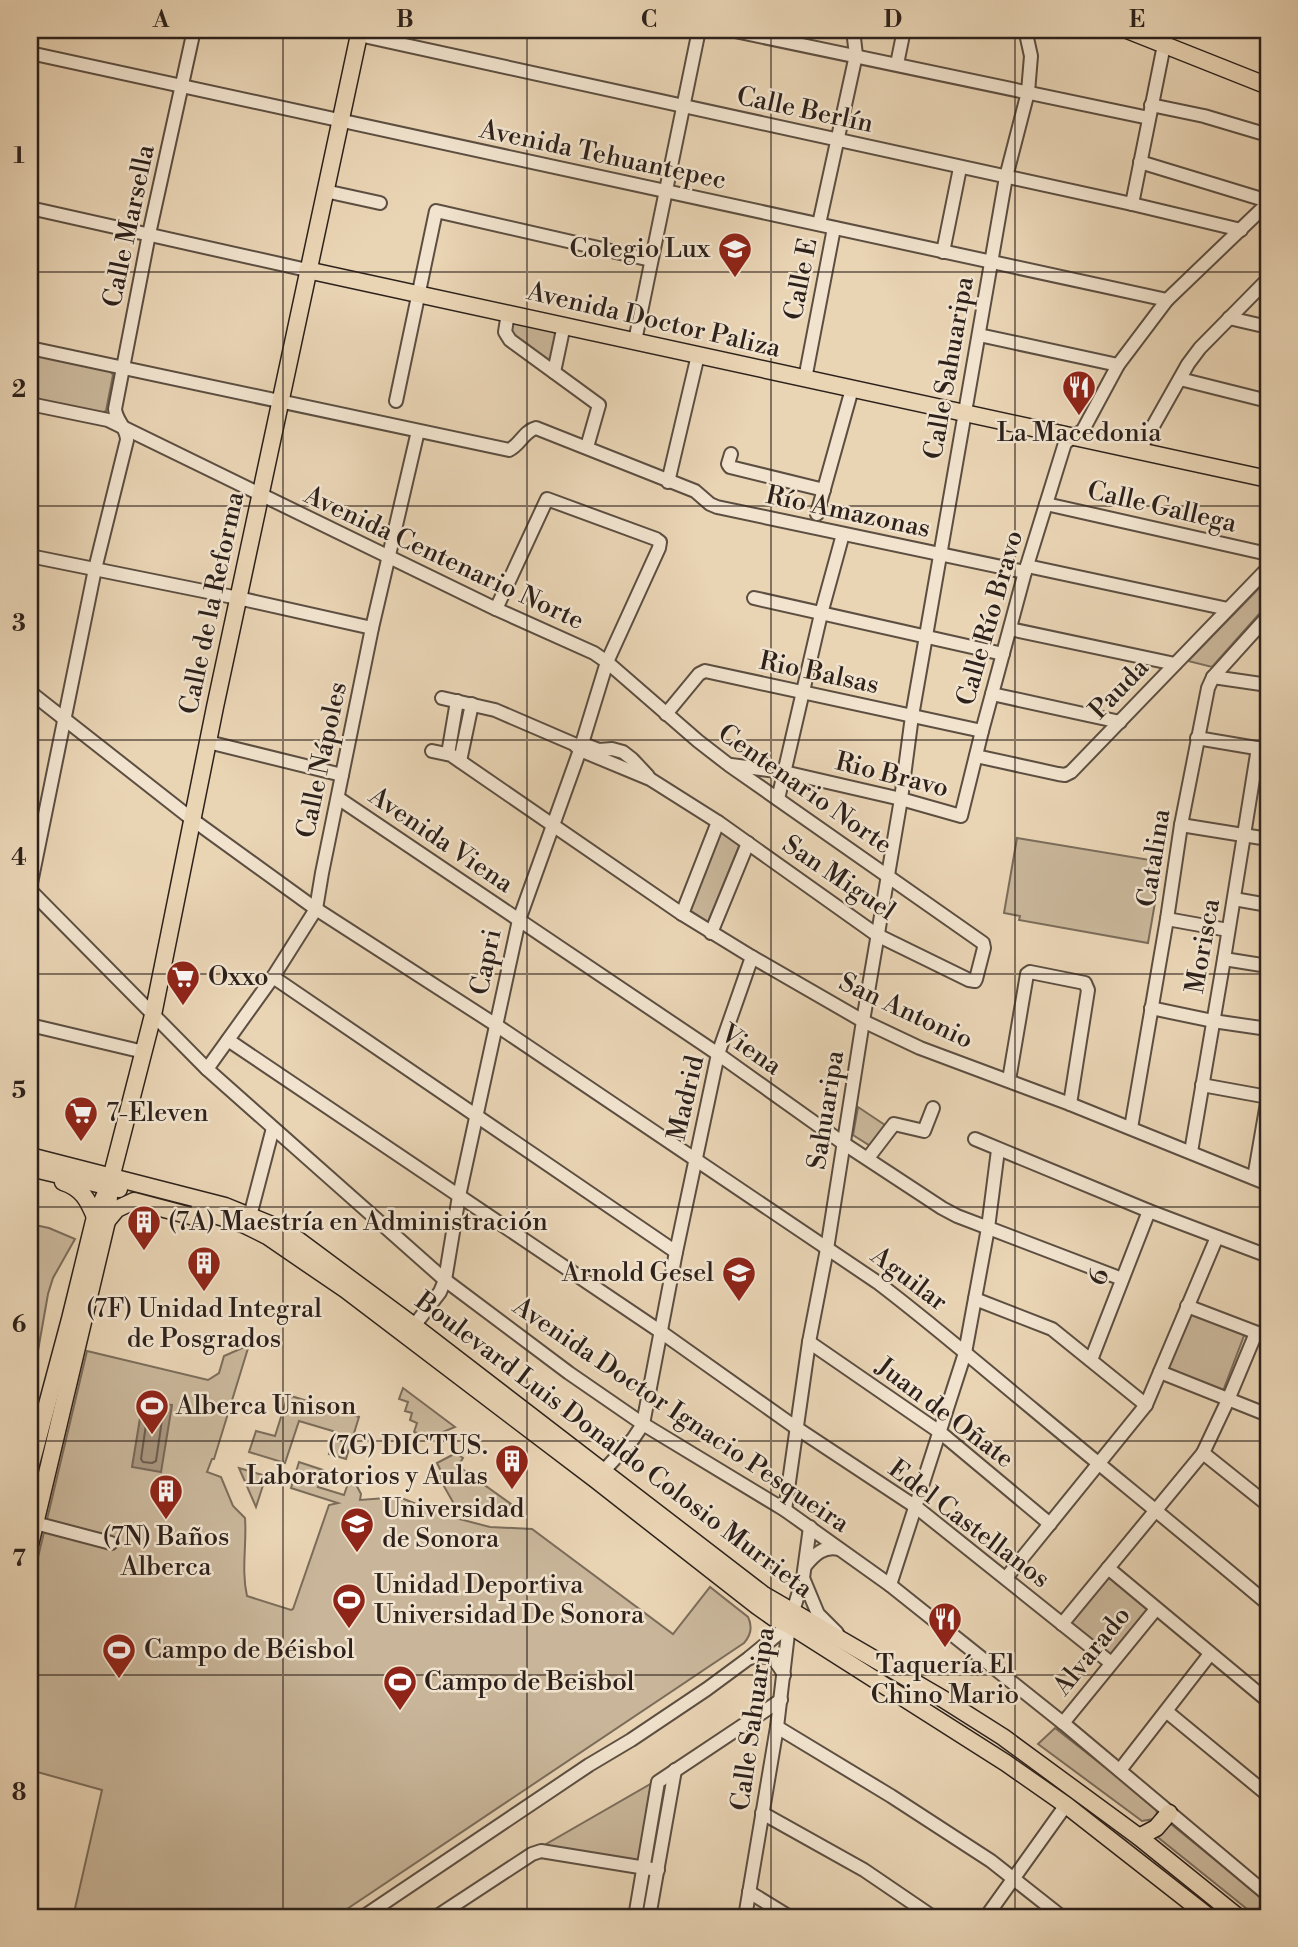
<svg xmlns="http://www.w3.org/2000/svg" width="1298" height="1947" font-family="'Libre Bodoni',serif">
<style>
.green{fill:#c9b69a;stroke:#7b6c5a;stroke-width:2}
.water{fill:#a99780;stroke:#776858;stroke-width:2}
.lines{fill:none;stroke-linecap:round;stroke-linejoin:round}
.shore{stroke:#6b5c4e;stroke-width:2}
.minor-casing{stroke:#5c4e41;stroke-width:16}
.major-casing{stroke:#2d211b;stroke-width:19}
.minor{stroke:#f1e3ce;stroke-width:12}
.major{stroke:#e9d4b4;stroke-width:16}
.grid{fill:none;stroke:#2d211b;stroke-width:2;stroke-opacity:0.55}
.labels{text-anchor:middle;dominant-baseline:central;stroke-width:5;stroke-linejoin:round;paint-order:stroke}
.street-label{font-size:26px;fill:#2d211b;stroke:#f1e3ce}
.poi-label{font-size:26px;fill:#2d211b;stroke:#f1e3ce;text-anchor:start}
.neatline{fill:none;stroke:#2d211b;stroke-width:2.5}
.grid-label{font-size:23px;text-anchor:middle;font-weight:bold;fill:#2d211b}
</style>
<rect width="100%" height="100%" fill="#e9d4b4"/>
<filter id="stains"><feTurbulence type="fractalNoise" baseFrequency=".00286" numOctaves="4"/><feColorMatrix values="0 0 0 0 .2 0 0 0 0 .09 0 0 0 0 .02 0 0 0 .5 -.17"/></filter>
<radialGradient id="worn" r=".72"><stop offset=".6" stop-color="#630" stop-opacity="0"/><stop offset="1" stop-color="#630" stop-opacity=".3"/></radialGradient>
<g class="green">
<path d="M510 320 559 332 552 360 550 361 511 337Z"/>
<path d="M30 353 109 369 113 375 106 411 101 413 30 398Z"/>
<path d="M1268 579V604L1212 667 1188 661Z"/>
<path d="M720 831 740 844 708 922 688 909Z"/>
<path d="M1017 838 1162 862 1148 943 1019 920 1020 916 1004 913Z"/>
<path d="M858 1107 885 1125 872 1147 853 1135Z"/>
<path d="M30 1224 49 1228 75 1239 53 1278 48 1294 30 1396Z"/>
<path d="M1188 1311 1245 1333 1223 1391 1166 1368Z"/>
<path d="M249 1345 214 1459H212L207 1472 221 1477 233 1506 245 1518C247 1544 241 1570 247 1596L291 1610 293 1609 329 1505 338 1503 291 1488 299 1462 323 1470 318 1487 344 1495 351 1475 361 1494 360 1500 399 1497 444 1515 490 1527 532 1529 673 1634 710 1587 748 1617C753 1627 751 1635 744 1643L335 1917H73L102 1790 30 1770V1591L87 1351 208 1380 219 1373 224 1356Z"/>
<path d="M403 1388 455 1427 431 1437 414 1432 417 1423 410 1420 412 1413 405 1411 408 1402 399 1399Z"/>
<path d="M288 1395 359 1417 346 1459 329 1454 336 1432 299 1421 285 1463 249 1452 256 1431 275 1436Z"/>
<path d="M456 1453 463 1458 458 1466 511 1504 500 1516 454 1504 441 1481 440 1469 437 1463Z"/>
<path d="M239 1468 266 1476 256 1507Z"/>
<path d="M1107 1576 1148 1610 1109 1656 1069 1622Z"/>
<path d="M1055 1728 1156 1807 1157 1813 1154 1819 1142 1821 1038 1744Z"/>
<path d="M654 1782 639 1865 541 1847Z"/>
<path d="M1171 1824 1262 1898 1257 1917 1155 1835Z"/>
</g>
<path class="water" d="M143 1400 172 1405 161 1472 132 1467Z"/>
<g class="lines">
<path class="shore" d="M152 1408 161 1410 163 1413 156 1461 152 1463 143 1462 141 1459 148 1411Z"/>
<g class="minor-casing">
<g id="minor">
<path d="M730 30 1149 118"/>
<path d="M359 35 1132 204 1241 230"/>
<path d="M30 53 1167 300"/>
<path d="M897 64 904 30"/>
<path d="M1151 105 1204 116 1268 135"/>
<path d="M1140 162 1268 201"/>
<path d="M325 191 380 203"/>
<path d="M1132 204 1164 45"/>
<path d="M30 208 307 270"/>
<path d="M819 224 856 55 853 30"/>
<path d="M943 252 960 168"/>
<path d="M508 313 505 332 510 340 599 405 587 447"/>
<path d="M1229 318 1268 327"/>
<path d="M979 335 1118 365"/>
<path d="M635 341 699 30"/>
<path d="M30 348 509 450C520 445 524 431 536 428L695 491 710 504 717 507 1025 572"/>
<path d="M554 372 564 325"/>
<path d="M805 379 834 228"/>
<path d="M1180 379 1268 401"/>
<path d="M396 401 436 211 651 260"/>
<path d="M30 404 108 420 496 609 594 653 607 662 698 741 729 765 983 943 984 948 976 979 975 981 969 980 877 935 718 822 650 779 580 750 574 744 495 710 442 698"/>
<path d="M1139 451 1188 364 1200 348 1268 279"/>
<path d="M731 454 728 464 730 467 824 490"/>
<path d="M668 482 698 355"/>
<path d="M1046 504 1268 554"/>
<path d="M817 514 852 389"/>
<path d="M30 556 238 598 372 628"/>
<path d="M1027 566 1228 609"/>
<path d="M754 598 1003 654"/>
<path d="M1010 629 1175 664"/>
<path d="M1213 677 1268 685"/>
<path d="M30 692 193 820 316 909 496 1025 877 1282C931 1323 982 1367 1034 1410 1112 1475 1191 1539 1268 1604"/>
<path d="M992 694 1120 722"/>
<path d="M666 714 699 674 705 671 982 731"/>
<path d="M1197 738 1268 750"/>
<path d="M208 742 342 775"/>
<path d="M586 745 599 750 612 749 623 752 632 759 648 776"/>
<path d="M432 751 451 755 682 914 752 957 863 1021 920 1048 1070 1104 1268 1184"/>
<path d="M448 754 457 701"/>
<path d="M976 756 1058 774 1065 775 1071 772 1268 568"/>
<path d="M460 761 472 704"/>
<path d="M731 765 784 772 901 799 961 816 982 731 1025 572 1065 443 1083 430 1118 365 1167 300 1268 203"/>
<path d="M338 798 718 1054 843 1143 942 1208 957 1216 1122 1279"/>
<path d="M778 799 821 614 843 534"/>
<path d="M1181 825 1268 839"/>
<path d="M30 888 95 569 127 440C127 428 116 421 115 409L149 234 194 30"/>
<path d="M30 890 207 1069 445 1280 569 1373 643 1424 785 1510 890 1585 1063 1723 1268 1895"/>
<path d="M1234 899 1268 905"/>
<path d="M682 914 718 822"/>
<path d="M1167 919 1228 930"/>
<path d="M711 933 748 843"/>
<path d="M1224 959 1268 966"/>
<path d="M273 977 676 1252"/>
<path d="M1151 1008 1213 1021 1268 1029"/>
<path d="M30 1025 144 1052"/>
<path d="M228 1040 661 1332 795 1427 916 1507 1111 1663"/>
<path d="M207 1069 273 977 316 909 322 873 372 628 418 431"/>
<path d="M1009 1080 1027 974 1030 972 1085 983 1088 990 1070 1104"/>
<path d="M1202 1085 1268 1097"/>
<path d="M1131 1128 1167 919 1181 825 1208 688 1213 677 1268 616"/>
<path d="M975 1139 1149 1211 1268 1256"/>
<path d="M1191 1152 1224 959 1258 748"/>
<path d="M868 1158 894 1124 924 1131 933 1108"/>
<path d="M1254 1178 1268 1097"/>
<path d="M250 1216 273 1128"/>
<path d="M975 1299 1052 1329 1146 1405"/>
<path d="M1187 1306 1268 1337"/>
<path d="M410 1331 440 1292 445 1280 459 1196 519 920 580 750 607 662 659 548 660 542 656 539 547 499 496 609"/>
<path d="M809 1342 941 1433 1050 1524"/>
<path d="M1091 1360 1149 1211"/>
<path d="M1160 1372 1268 1415"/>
<path d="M1203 1453 1268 1505"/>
<path d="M598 1477 633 1439 643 1424 676 1252 718 1054 752 957"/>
<path d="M785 1510 809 1342 827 1249 863 1021 901 799 912 716 926 636 1006 177 1028 92 1031 56 1027 38 1029 30"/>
<path d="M35 1523 111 1543"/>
<path d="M805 1566C814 1555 824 1545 839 1549"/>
<path d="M1108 1568 1268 1701"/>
<path d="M803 1578 818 1614 837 1633"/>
<path d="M1006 1578 1146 1405 1217 1237"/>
<path d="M890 1585 965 1353 988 1228 998 1150"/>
<path d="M1062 1624 1203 1453 1228 1400 1256 1333"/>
<path d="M749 1658C769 1654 775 1657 784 1675"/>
<path d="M1166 1711 1268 1795"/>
<path d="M1063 1723 1156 1609"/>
<path d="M777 1727 891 1796 991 1861 1062 1917"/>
<path d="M1120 1770 1210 1654"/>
<path d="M762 1813 864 1870 933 1917"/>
<path d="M749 1892 790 1917"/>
<path d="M363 1917 589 1765 631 1740 707 1689 749 1658 789 1625"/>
<path d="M436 1917 532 1854 541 1851 658 1870"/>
<path d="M635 1917 658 1782 781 1700"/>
<path d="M649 1917 675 1770"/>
<path d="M745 1917 777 1727 789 1625 803 1578 810 1527"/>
<path d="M986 1917 1066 1805"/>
</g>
</g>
<g class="major-casing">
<g id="major">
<path d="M1127 30 1268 86"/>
<path d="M307 270 1268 479"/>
<path d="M30 1156 225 1206 272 1225 298 1240 414 1326 764 1595 943 1699 1003 1737 1139 1837 1238 1917"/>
<path d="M30 1168 119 1189"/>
<path d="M63 1182C82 1188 88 1200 95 1217"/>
<path d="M199 1210 245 1225 267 1236 346 1290 596 1480 757 1606 774 1618 789 1625 1006 1763 1066 1805 1209 1917"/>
<path d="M107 1221 117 1209 134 1201 206 1220"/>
<path d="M30 1468 70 1319 95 1217 109 1186 153 1015 215 707 360 30"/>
<path d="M30 1545 107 1221 109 1196"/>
<path d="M1139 1837 1156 1828 1169 1813"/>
<path d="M1268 1917V1914"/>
</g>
</g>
<use href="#minor" class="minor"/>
<use href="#major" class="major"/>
</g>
<path class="grid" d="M283 30V1917M527 30V1917M771 30V1917M1015 30V1917M30 272H1268M30 506H1268M30 740H1268M30 974H1268M30 1207H1268M30 1441H1268M30 1675H1268"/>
<defs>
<g id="school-pin" transform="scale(1.75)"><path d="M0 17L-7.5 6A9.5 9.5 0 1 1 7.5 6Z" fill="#8f2418" stroke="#f1e3ce"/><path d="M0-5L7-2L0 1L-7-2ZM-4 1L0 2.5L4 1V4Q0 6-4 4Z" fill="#fff"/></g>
<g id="restaurant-pin" transform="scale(1.75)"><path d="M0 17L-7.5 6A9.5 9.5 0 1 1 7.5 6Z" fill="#8f2418" stroke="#f1e3ce"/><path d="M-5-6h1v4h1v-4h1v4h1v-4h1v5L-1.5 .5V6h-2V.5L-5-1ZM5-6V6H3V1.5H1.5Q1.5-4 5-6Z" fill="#fff"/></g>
<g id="supermarket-pin" transform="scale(1.75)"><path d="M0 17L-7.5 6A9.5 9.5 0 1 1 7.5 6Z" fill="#8f2418" stroke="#f1e3ce"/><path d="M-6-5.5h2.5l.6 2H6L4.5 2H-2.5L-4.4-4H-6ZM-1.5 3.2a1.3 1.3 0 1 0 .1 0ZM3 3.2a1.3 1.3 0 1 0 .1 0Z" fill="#fff"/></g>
<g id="building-pin" transform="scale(1.75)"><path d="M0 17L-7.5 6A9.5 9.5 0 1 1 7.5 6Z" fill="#8f2418" stroke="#f1e3ce"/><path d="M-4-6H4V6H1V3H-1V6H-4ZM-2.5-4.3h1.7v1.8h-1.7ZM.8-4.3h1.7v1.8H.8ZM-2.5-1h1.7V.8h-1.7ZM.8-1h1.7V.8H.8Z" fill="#fff"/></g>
<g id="stadium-pin" transform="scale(1.75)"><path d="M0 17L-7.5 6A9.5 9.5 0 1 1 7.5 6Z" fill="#8f2418" stroke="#f1e3ce"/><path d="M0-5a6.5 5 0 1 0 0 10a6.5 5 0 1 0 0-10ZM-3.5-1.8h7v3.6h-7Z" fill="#fff"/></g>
<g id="university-pin" transform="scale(1.75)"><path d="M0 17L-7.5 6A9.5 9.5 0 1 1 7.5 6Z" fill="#8f2418" stroke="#f1e3ce"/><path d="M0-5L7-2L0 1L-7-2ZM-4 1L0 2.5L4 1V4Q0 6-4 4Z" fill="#fff"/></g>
</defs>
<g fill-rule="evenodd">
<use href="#school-pin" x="735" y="249"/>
<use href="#restaurant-pin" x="1079" y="387"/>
<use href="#supermarket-pin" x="183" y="977"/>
<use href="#supermarket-pin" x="81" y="1113"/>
<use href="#building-pin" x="144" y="1222"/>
<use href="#building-pin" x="204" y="1263"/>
<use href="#school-pin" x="739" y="1273"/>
<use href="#stadium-pin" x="152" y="1406"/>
<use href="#building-pin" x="512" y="1461"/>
<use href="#building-pin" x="166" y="1491"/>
<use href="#university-pin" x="357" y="1524"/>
<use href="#stadium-pin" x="349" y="1600"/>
<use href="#restaurant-pin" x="945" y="1619"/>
<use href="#stadium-pin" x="119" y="1650"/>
<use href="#stadium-pin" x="400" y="1682"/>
</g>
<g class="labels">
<g class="street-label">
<text transform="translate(805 110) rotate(12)">Calle Berlín</text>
<text transform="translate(603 155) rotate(12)">Avenida Tehuantepec</text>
<text transform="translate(129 226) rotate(-78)">Calle Marsella</text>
<text transform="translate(801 279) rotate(-79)">Calle E</text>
<text transform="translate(654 320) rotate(13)">Avenida Doctor Paliza</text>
<text transform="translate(949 368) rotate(-80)">Calle Sahuaripa</text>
<text transform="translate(1162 507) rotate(13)">Calle Gallega</text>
<text transform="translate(848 512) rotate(12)">Río Amazonas</text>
<text transform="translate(444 558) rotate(25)">Avenida Centenario Norte</text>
<text transform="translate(212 603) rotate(-78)">Calle de la Reforma</text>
<text transform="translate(990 618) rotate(-74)">Calle Río Bravo</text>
<text transform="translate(819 673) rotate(12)">Rio Balsas</text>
<text transform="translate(1119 689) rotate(-46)">Pauda</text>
<text transform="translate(322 760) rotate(-78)">Calle Nápoles</text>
<text transform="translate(892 775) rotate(14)">Rio Bravo</text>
<text transform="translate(805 789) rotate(35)">Centenario Norte</text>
<text transform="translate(441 840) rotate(34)">Avenida Viena</text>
<text transform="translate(1154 858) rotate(-81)">Catalina</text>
<text transform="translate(839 878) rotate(34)">San Miguel</text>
<text transform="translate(1203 946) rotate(-80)">Morisca</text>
<text transform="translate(486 962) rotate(-78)">Capri</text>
<text transform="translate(906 1011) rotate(25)">San Antonio</text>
<text transform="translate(751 1050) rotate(35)">Viena</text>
<text transform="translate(686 1098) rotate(-77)">Madrid</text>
<text transform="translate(826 1110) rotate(-81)">Sahuaripa</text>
<text transform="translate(1099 1277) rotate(-69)">6</text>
<text transform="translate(909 1279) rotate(37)">Aguilar</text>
<text transform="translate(945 1413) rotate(37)">Juan de Oñate</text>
<text transform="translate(681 1415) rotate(34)">Avenida Doctor Ignacio Pesqueira</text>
<text transform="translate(614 1445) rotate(37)">Boulevard Luis Donaldo Colosio Murrieta</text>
<text transform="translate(969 1524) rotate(37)">Edel Castellanos</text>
<text transform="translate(1092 1651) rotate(-51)">Alvarado</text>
<text transform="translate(753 1719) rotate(-82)">Calle Sahuaripa</text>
</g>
<g class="poi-label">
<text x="710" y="249" text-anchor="end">Colegio Lux</text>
<text x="1079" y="433" text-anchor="middle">La Macedonia</text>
<text x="208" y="977">Oxxo</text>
<text x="106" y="1113">7-Eleven</text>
<text x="168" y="1222">(7A) Maestría en Administración</text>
<text x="714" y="1273" text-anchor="end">Arnold Gesel</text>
<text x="204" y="1309" text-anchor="middle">(7F) Unidad Integral<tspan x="204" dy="30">de Posgrados</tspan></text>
<text x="176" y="1406">Alberca Unison</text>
<text x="488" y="1446" text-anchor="end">(7G) DICTUS.<tspan x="488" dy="30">Laboratorios y Aulas</tspan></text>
<text x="382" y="1509">Universidad<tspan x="382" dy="30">de Sonora</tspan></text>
<text x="166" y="1537" text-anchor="middle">(7N) Baños<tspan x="166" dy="30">Alberca</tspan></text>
<text x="374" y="1585">Unidad Deportiva<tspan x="374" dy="30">Universidad De Sonora</tspan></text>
<text x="144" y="1650">Campo de Béisbol</text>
<text x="945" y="1665" text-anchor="middle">Taquería El<tspan x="945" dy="30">Chino Mario</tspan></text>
<text x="424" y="1682">Campo de Beisbol</text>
</g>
</g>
<rect width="1298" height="1947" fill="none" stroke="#e9d4b4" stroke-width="77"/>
<rect x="38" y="38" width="1222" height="1871" class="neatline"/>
<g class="grid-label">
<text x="161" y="27">A</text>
<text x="405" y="27">B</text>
<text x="649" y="27">C</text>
<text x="893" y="27">D</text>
<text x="1137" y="27">E</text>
<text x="19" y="163">1</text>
<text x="19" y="397">2</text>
<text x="19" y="631">3</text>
<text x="19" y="865">4</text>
<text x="19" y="1098">5</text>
<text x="19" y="1332">6</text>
<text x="19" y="1566">7</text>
<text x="19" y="1800">8</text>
</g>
<rect width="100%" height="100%" filter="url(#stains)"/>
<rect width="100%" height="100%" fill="url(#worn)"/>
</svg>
